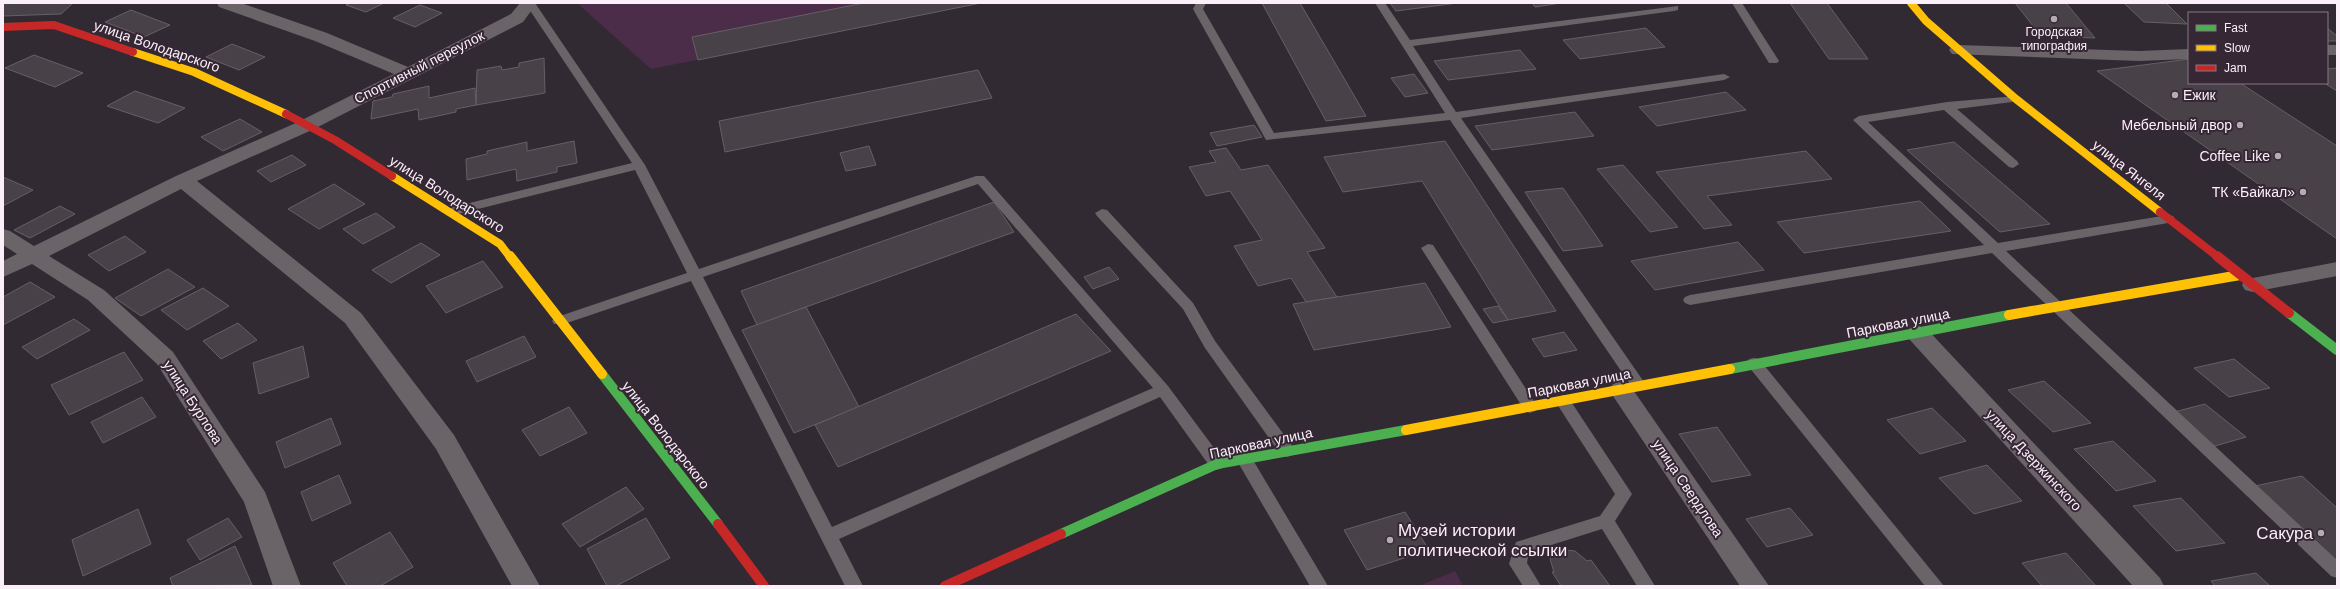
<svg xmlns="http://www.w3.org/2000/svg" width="2340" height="589" font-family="Arial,sans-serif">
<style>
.green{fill:#4b2d49}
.building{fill:#484148;stroke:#665f66}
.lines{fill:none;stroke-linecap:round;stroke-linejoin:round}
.lane{fill:#6a6469;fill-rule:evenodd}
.street{fill:#6a6469;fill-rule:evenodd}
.fast{stroke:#4caf50;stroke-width:10}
.slow-far1{stroke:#ffc107;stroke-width:8}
.slow{stroke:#ffc107;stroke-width:10}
.jam-far1{stroke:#c62828;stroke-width:8}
.jam{stroke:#c62828;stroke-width:10}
.poi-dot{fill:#b5abb4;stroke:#362735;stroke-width:1.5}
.labels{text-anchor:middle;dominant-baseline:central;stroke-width:4;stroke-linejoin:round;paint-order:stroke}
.far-poi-label{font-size:12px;fill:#fbf0fa;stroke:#362735}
.street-label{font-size:14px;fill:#fbf0fa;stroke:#362735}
.poi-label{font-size:14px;fill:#fbf0fa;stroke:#362735;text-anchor:end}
.near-poi-label{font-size:17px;fill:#fbf0fa;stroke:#362735;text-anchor:start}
</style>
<rect width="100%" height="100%" fill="#322a32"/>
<g class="green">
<path d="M577 3H981L651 69Z"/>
<path d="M1455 571 1463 586H1419Z"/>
</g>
<g class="building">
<path d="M6 3H73L61 14 3 16V5Z"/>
<path d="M351 3H384L366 12 346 5Z"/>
<path d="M864 3H981L698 60 692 37Z"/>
<path d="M1262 3H1300L1366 116 1326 121Z"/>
<path d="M1390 3H1458L1396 11Z"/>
<path d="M1532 3H1561L1535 7Z"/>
<path d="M1790 3H1827L1868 59H1829Z"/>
<path d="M2015 3H2066L2095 38 2041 36Z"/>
<path d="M2124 3H2166L2187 24 2144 22Z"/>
<path d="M420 5 442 13 415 27 393 18Z"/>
<path d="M131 10 170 25 144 37 105 22Z"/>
<path d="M1646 28 1665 47 1580 59 1563 40Z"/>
<path d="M2327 28 2337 36V41H2327Z"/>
<path d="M232 44 265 57 239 70 206 57Z"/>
<path d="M1520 50 1536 69 1448 80 1434 61Z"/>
<path d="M34 55 83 73 55 87 5 68Z"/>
<path d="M544 58 545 93 476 105 477 70 501 66 502 70 519 67V63Z"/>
<path d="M2189 59V83H2240L2337 146V239L2097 71Z"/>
<path d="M2337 68V91L2324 83H2327V69Z"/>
<path d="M978 70 992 98 725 152 719 121Z"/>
<path d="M1414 74 1428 93 1405 97 1391 78Z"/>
<path d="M429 86V98L475 88 476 105 456 109V112L419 120 418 109 371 119 373 101 392 97 393 94Z"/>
<path d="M135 91 185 108 158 123 107 106Z"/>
<path d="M1726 92 1746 110 1657 126 1639 107Z"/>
<path d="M1575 112 1594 136 1492 150 1475 126Z"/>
<path d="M240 119 262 132 223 151 201 137Z"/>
<path d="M1254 125 1262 137 1217 146 1210 133Z"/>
<path d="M574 141 577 163 557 167V172L517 181 516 169 467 180 466 159 487 154V151L527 142V151Z"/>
<path d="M1445 141 1556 311 1508 320 1422 181 1343 192 1324 157Z"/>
<path d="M1954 142 2050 224 2000 232 1907 150Z"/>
<path d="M869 146 876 165 846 171 840 153Z"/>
<path d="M1226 148 1241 170 1268 165 1325 248 1307 252 1337 297 1306 302 1291 278 1258 286 1234 246 1262 240 1230 191 1206 196 1189 167 1216 162 1209 151Z"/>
<path d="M1806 151 1832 179 1707 196 1732 225 1704 229 1656 172Z"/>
<path d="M292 155 306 165 271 182 257 171Z"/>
<path d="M1623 165 1678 227 1650 232 1597 169Z"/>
<path d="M3 177 33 190 3 206Z"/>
<path d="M334 184 365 204 319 229 288 209Z"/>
<path d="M1563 188 1603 246 1563 251 1525 192Z"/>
<path d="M1920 201 1951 231 1804 253 1777 222Z"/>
<path d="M994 202 1014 232 806 307 757 325 741 291Z"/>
<path d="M60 206 75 214 30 238 14 230Z"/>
<path d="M376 213 395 227 363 244 343 229Z"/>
<path d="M125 236 146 252 109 271 88 255Z"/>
<path d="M1738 242 1764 270 1655 290 1631 261Z"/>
<path d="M421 243 440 255 391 283 372 270Z"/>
<path d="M483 261 503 287 446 313 426 286Z"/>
<path d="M1109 267 1119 279 1093 289 1084 277Z"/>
<path d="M168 269 195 287 141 316 115 298Z"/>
<path d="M30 282 55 297 3 325V297Z"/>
<path d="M1425 283 1451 327 1314 350 1293 304Z"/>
<path d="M203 288 229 306 187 330 161 310Z"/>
<path d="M1498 306 1508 320 1493 323 1483 309Z"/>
<path d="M806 307 859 407 794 433 742 330Z"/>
<path d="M1076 314 1111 351 838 467 815 425Z"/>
<path d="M74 319 90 330 37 359 22 347Z"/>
<path d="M238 323 257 340 221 359 203 341Z"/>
<path d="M1564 332 1577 350 1544 357 1532 339Z"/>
<path d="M524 336 536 357 477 382 466 361Z"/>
<path d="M303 346 309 377 259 394 253 363Z"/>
<path d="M124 352 143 380 69 415 51 385Z"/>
<path d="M2234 359 2270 388 2229 397 2194 368Z"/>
<path d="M2044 381 2091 423 2053 432 2008 390Z"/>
<path d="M142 397 156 417 103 443 91 422Z"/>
<path d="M2205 404 2246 437 2215 446 2174 412Z"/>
<path d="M569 407 587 433 540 456 522 430Z"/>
<path d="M1932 408 1966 441 1920 454 1887 420Z"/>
<path d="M331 418 341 444 285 468 276 442Z"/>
<path d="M1717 427 1751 475 1712 482 1679 434Z"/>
<path d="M2113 441 2156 481 2116 491 2074 449Z"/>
<path d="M1987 465 2022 501 1974 514 1939 478Z"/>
<path d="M339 475 351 503 312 521 301 492Z"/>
<path d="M2302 476 2337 508V559H2334L2255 486Z"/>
<path d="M626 487 644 509 580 547 562 524Z"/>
<path d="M2181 498 2225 543 2176 551 2133 506Z"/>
<path d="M1790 508 1813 535 1767 547 1746 519Z"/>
<path d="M138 509 151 544 83 576 72 540Z"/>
<path d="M1405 512 1429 550 1367 570 1344 530Z"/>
<path d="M228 518 242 537 200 560 187 540Z"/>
<path d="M646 518 670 558 616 586H607L587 549Z"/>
<path d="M390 532 413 567 380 586H347L333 563Z"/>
<path d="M235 546 252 585 173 586 170 578Z"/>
<path d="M1566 550 1575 551 1587 561 1591 560 1610 586H1561L1552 572H1554L1550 559 1554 554Z"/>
<path d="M2066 553 2096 586H2042L2022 563Z"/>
<path d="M2256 573 2270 586H2215L2211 581Z"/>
</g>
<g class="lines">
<g class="lane">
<path d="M525 3H535L645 165 699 269 976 176H984L1168 386 1223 460 1225 464 1223 468 1217 470 1211 468 1160 397 839 539 863 586H845L691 281 564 324H554L552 321 554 318 687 273 635 170 450 216 443 212 445 209 632 163ZM978 184 1153 388 832 527 703 277Z"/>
<path d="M1196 3H1206L1203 9 1274 133 1445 113 1375 3H1385L1410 40 1678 6V10L1674 11 1413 46 1456 112 1724 74 1730 77 1724 80 1461 118 1644 382 1647 386 1644 390H1634L1450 120 1266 140 1193 9Z"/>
<path d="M1732 3H1742L1779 61 1777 63H1769Z"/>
<path d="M2016 96 2020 97 2022 99 2020 101 1957 109 2017 161 2019 164 2013 168 2009 167 1944 110 1868 122 1998 243 2168 215 2173 216 2175 219 2168 223 2006 251 2337 560V578L2331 576 1992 253 1690 305 1685 303 1683 300 1685 297 1690 295 1984 245 1853 120 1859 116 1947 102Z"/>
<path d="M1102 209 1107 210 1193 303 1215 341 1293 447 1295 451 1293 455 1287 457 1281 455 1205 348 1183 309 1097 216 1095 213Z"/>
<path d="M1428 244 1433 245 1535 403 1538 407 1535 411 1530 413 1525 411 1421 248Z"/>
<path d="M1754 358 1759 359 1944 586H1925L1749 367 1747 363 1749 359Z"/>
<path d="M1563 395 1568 397 1632 494 1615 521 1655 586H1637L1602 529 1529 552 1527 563 1541 586H1523L1509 564 1516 542 1600 516 1615 494 1555 401 1558 397Z"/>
<path d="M1244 453 1250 455 1328 586H1310L1236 459 1238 455Z"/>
</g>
<g class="street">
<path d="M217 3H241L327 33 408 67 511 14 520 3H537L523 22 312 130 197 181 361 313 454 435 540 586H512L436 449 345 323 181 189 49 256 104 290 173 352 265 492 301 586H273L244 502 157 364 88 300 32 264 3 277V261L17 254 3 245V229L10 231 34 246 176 176 298 122 394 74 315 41 219 7Z"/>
<path d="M1958 45 2139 51 2189 49V59L2139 61 1952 54 1949 50 1952 46Z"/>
<rect x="2327" y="45" width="10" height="10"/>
<path d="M2337 262V276L2253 292 2245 290 2242 285 2245 280 2253 278Z"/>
<path d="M1918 326 1926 328 2160 578 2164 586H2133L1910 340 1907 334 1910 328Z"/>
<path d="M1621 381 1629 384 1769 586H1740L1613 396 1609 390 1613 384Z"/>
</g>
<g class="fast">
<path d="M2289 313 2337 350"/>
<path d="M1730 369 2009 315"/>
<path d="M602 374 718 524"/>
<path d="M1061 534 1217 464 1406 430"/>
</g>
<g class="slow-far1">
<path d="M1911 3 1926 21 2016 99 2160 212"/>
<path d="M133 52 194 72 286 114"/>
<path d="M392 176 500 244 510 257"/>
</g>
<g class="slow">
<path d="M510 256 602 374"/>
<path d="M2009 315 2240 275"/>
<path d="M1406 430 1730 369"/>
</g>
<g class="jam-far1">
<path d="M3 27 54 25 133 52"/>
<path d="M286 114 335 140 392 176"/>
<path d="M2160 212 2218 257"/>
</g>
<g class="jam">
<path d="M2217 256 2289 313"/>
<path d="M718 524 764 586"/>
<path d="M945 586 1061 534"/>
</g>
</g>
<g class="poi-dot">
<circle cx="2054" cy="19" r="4"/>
<circle cx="2175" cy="95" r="4"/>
<circle cx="2240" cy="125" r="4"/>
<circle cx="2278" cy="156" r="4"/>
<circle cx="2303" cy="192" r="4"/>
<circle cx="2321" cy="533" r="4"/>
<circle cx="1390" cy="540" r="4"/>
</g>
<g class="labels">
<g class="far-poi-label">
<text x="2054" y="32">Городская<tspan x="2054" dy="14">типография</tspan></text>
</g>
<g class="street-label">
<text transform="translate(157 46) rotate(19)">улица Володарского</text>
<text transform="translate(419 67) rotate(-27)">Спортивный переулок</text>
<text transform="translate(2129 170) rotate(38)">улица Янгеля</text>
<text transform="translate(447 194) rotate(32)">улица Володарского</text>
<text transform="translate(1898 323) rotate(-11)">Парковая улица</text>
<text transform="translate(1579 383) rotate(-11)">Парковая улица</text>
<text transform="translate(193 402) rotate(57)">улица Бурлова</text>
<text transform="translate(666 435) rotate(52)">улица Володарского</text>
<text transform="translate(1261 443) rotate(-12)">Парковая улица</text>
<text transform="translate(2034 460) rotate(47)">улица Дзержинского</text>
<text transform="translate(1688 488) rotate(56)">улица Свердлова</text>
</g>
<g class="poi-label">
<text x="2183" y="95" text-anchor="start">Ежик</text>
<text x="2232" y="125">Мебельный двор</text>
<text x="2270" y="156">Coffee Like</text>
<text x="2295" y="192">ТК «Байкал»</text>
</g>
<g class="near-poi-label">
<text x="1398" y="530">Музей истории<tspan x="1398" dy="20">политической ссылки</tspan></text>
<text x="2313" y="533" text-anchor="end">Сакура</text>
</g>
</g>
<rect width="2340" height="589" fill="none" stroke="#fbf0fa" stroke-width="8"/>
<rect x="2188" y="12" width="140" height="72" fill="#362735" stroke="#857784"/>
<rect x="2196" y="25" width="20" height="6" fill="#4caf50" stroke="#857784"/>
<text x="2224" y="32" font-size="12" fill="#fbf0fa">Fast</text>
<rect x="2196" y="45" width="20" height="6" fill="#ffc107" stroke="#857784"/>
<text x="2224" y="52" font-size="12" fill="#fbf0fa">Slow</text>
<rect x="2196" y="65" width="20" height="6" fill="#c62828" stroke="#857784"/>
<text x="2224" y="72" font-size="12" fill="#fbf0fa">Jam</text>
</svg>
